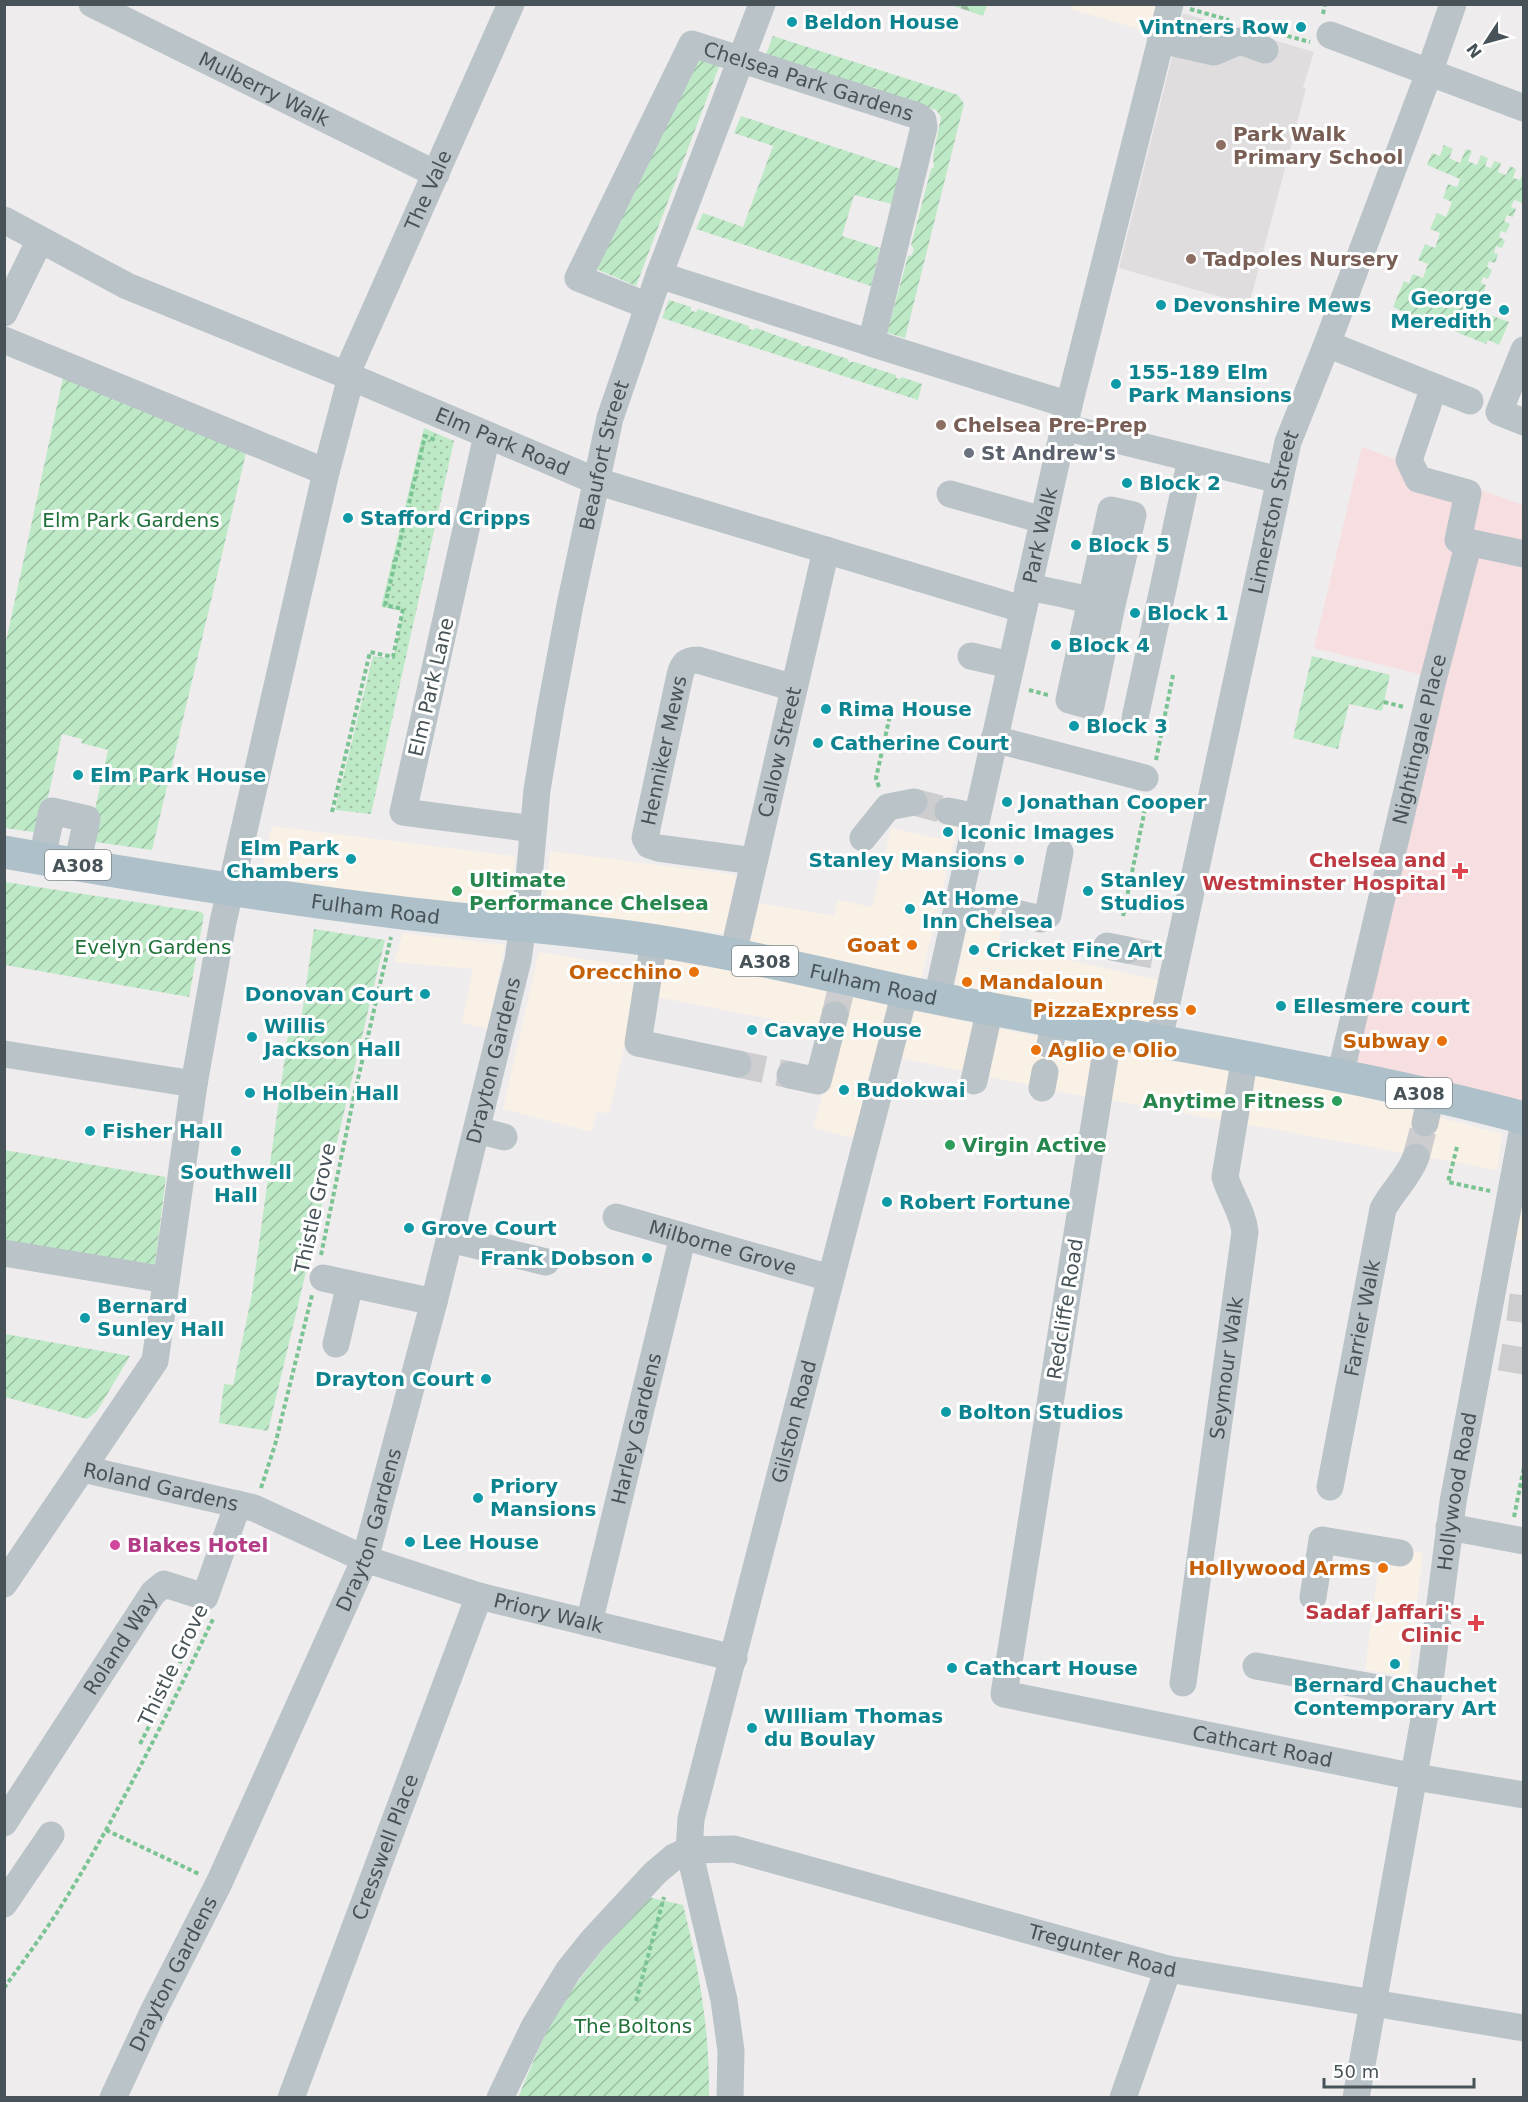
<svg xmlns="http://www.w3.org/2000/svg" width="1528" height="2102" font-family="'DejaVu Sans',sans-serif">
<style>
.commercial{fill:#f9f0e6}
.education{fill:#e0ddde}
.medical{fill:#f7dee0}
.grass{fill:url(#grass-dots)}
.forest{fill:url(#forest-firs)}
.garden{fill:url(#garden-furrows)}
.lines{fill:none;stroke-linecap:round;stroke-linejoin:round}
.minor-tunnel{stroke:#cdcdcf;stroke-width:27;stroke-dasharray:27 14;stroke-linecap:butt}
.path{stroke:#7ac392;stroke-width:4;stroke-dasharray:4.5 3;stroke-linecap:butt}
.minor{stroke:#b9c3c8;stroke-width:27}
.major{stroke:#aec0c9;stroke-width:33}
.culture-dot{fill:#0f9aa8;stroke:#fff;stroke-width:2}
.education-dot{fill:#8d6e63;stroke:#fff;stroke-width:2}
.worship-dot{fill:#6b7280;stroke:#fff;stroke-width:2}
.health-dot{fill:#e0444e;stroke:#fff;stroke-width:2}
.leisure-dot{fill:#2e9e5b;stroke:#fff;stroke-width:2}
.food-dot{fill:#e8710a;stroke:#fff;stroke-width:2}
.hotel-dot{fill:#d1479c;stroke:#fff;stroke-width:2}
.labels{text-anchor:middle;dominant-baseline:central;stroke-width:6;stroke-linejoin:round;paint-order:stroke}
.shield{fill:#fff;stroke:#7e878a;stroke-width:1.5}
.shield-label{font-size:18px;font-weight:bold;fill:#475358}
.culture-label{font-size:20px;font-weight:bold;fill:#0d838f;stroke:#fff;text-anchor:start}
.street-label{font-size:20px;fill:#475358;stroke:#fff}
.education-label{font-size:20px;font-weight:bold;fill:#785e54;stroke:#fff;text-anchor:start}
.worship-label{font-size:20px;font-weight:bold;fill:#5b616d;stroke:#fff;text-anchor:start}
.park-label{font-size:20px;fill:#1f7139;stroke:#fff}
.health-label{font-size:20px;font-weight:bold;fill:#be3a42;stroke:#fff;text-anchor:end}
.leisure-label{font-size:20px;font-weight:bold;fill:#27864d;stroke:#fff;text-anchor:start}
.food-label{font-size:20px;font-weight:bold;fill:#c56008;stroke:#fff;text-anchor:end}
.hotel-label{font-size:20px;font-weight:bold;fill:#b23c85;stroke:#fff;text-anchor:start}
</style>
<defs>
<pattern id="grass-dots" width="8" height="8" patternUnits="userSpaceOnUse" patternTransform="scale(1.5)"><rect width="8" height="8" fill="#bee9c7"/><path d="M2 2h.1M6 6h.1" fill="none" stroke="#9cbfa4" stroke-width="1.8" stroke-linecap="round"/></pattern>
<pattern id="forest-firs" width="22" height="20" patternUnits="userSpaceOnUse" patternTransform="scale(1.5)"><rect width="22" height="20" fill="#bee9c7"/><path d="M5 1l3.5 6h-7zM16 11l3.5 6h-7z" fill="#9cbfa4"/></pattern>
<pattern id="garden-furrows" width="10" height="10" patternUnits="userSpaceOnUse" patternTransform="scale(1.5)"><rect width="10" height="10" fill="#bee9c7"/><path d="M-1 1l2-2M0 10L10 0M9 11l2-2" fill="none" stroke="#9cbfa4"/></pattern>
</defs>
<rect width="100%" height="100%" fill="#efeced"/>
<g class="commercial">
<path d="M1072 4 1163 5 1155 34 1071 9Z"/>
<path d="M947 818 959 821 921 979 750 942 759 903 834 916 838 900 872 907 891 828 941 839Z"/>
<path d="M272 826 515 856 510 910 259 880Z"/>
<path d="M550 851 736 875 725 934 545 912Z"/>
<path d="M971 908 1004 916 999 945 1159 980 1151 1028 954 989Z"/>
<path d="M403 933 505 945 488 1029 462 1023 473 969 394 962Z"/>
<path d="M539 952 642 968 609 1114 597 1111 592 1132 503 1109Z"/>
<path d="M660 955 894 1004 858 1139 813 1128 841 1033 652 996Z"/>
<path d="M911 1010 1097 1049 1087 1097 900 1058Z"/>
<path d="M1119 1053 1250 1073 1359 1096 1502 1134 1497 1170 1111 1100Z"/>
<path d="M1523 1188V1241L1513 1239Z"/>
<path d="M1381 1546 1423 1553 1408 1676 1365 1670Z"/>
</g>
<path class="education" d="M1183 13 1314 52 1303 87 1306 89 1249 305 1119 268Z"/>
<path class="medical" d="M1362 447 1523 505V1103L1352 1064 1439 679 1314 648Z"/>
<path class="grass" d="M424 428 454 441 371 814 335 810 373 656 393 659 403 611 381 607Z"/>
<path class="forest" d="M951 5H987L983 16Z"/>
<g class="garden">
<path d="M773 36 958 95 964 104 905 338 887 333 908 256 912 255 914 249 911 245 931 169 934 167 933 157 941 117 936 110 879 91 877 88 873 87 870 89 815 71 810 66 807 68 766 54Z"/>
<path d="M694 54 720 64 636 286 594 268Z"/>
<path d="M741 116 901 169 893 204 854 195 842 236 880 248 871 286 696 229 703 213 743 227 773 146 734 133Z"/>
<path d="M1444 145 1453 149 1449 158 1460 163 1466 149 1472 151 1468 161 1477 165 1481 155 1488 158 1485 166 1491 168 1494 161 1501 163 1498 172 1506 175 1510 166 1516 169 1513 178 1520 180 1523 172V203L1514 200 1511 207 1516 209 1513 217 1507 215 1504 221 1510 224 1506 233 1501 231 1499 237 1505 240 1502 248 1496 246 1494 253 1498 254 1495 263 1489 261 1487 267 1492 270 1488 279 1483 277 1481 283 1486 285 1483 294 1478 292 1475 298 1480 301 1477 310 1509 322 1499 345 1488 340 1486 344 1432 322 1435 316 1429 314 1425 322 1393 307 1404 281 1409 283 1413 274 1423 278 1428 264 1418 260 1425 244 1435 248 1440 233 1430 229 1437 213 1446 217 1452 202 1443 198 1448 184 1457 187 1460 179 1427 165 1432 153 1440 156Z"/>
<path d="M669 300 691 307V311L696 312 698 309 749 326V329L753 330 756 328 801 344 802 346H808L848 359 849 362H855L896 375V378L900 379 902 377 922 384 918 400 662 318Z"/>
<path d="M63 378 246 453 152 850 88 841 108 750 81 743 82 739 62 734 40 833 5 828V646Z"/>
<path d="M1312 656 1390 675 1382 711 1349 704 1338 749 1293 738Z"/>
<path d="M5 882 201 912 204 915 189 997 5 965Z"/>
<path d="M314 929 385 940 268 1431 219 1423 224 1384 233 1385 252 1294 290 1020 301 1021Z"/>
<path d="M4 1150 166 1177 155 1264 150 1267 5 1245Z"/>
<path d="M4 1334H5L130 1356 97 1411 87 1419 5 1397Z"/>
<path d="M648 1897 683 1905C699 1968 710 2032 709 2097L518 2098C529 2072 539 2046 552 2021 578 1976 614 1936 648 1897Z"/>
</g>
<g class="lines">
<g class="minor-tunnel">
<path d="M914 802 948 811"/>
<path d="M1127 950 1153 955"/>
<path d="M835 1015 840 994"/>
<path d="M738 1064 790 1075"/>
<path d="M1416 1157 1425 1123"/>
<path d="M1508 1307 1524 1309"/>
<path d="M1500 1357 1524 1361"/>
</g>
<g class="path">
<path d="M1190 9 1229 20"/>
<path d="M1323 14 1325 4"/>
<path d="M1280 34 1310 42"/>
<path d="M1029 690 1048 695"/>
<path d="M1384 702 1404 707"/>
<path d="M1156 760 1173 675"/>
<path d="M879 787 876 778 891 711"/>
<path d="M332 812 370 652 393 657 403 609 385 605 425 436 435 440"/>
<path d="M1123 916 1147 799"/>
<path d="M1457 1147 1448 1182 1490 1191"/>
<path d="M321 1255 354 1096 391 937"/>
<path d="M261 1488 275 1445 312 1295"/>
<path d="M1514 1517 1524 1467"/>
<path d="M140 1744 173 1679 199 1618"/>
<path d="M106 1830 199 1874"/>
<path d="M4 1988C27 1956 51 1924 71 1890 124 1803 169 1711 213 1619"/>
<path d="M636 2001 664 1897"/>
</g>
<g class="minor">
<path id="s1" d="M92 4 436 174"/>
<path d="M1330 35 1524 108"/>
<path d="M1161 40 1214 52 1240 41 1265 50"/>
<path id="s2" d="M4 220 127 286 351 377 596 481 1022 609"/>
<path id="s3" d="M648 306 578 278 692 44 918 116 923 120 924 127 871 343 659 275"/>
<path d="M4 313 40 240"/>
<path d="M4 340 326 472"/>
<path d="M871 343 1069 405"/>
<path d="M1327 344 1470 401"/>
<path d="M1524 350 1499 412 1524 422"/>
<path id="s4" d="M346 375 511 4"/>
<path d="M1434 387 1409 460 1418 479 1468 493 1458 540 1524 554"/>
<path d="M1064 427 1279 480"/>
<path d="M487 435 403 812 533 829"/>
<path d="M950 494 1043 520"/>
<path d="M1028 587C1056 592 1084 599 1112 605L1091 706 1069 700 1111 510 1133 515 1112 605"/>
<path d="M971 656 1010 665"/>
<path d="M1135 718 1191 459"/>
<path d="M994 739 1145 778"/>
<path d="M948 811 977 817"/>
<path d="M863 838 888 807 914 802"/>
<path d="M42 859 52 811 87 819 77 865"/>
<path id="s5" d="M754 861 658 848 649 845 645 838 680 675C683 664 686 660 698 660L794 688"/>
<path d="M958 901 983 906"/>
<path d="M1015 913 1041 919 1048 915 1060 852"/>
<path d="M654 941 638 1043 738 1064"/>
<path d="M1107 946 1127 950"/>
<path id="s6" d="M733 954 826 550"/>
<path id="s7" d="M937 998 1069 405 1170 4"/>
<path id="s8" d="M1109 1032 1004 1694 1415 1777 1524 1795"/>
<path id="s9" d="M1159 1040 1288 442 1327 344 1429 73 1453 4"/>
<path d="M1050 1045 1055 1021"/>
<path d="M4 1054 194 1084"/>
<path d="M790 1075 818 1081 835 1015"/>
<path id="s10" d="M1340 1076 1433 680 1469 542"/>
<path d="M974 1081 990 1008"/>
<path d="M1042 1088 1045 1072"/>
<path d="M1425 1123 1431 1095"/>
<path d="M477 1130 504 1137"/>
<path id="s11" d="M616 1217 830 1278"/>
<path d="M450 1239 546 1262"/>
<path d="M4 1253 166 1280"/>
<path d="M323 1278 434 1302"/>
<path d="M336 1344 350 1284"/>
<path id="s12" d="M83 1469 254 1508 365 1559 479 1596 734 1658"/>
<path id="s13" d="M1330 1487 1383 1209C1393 1190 1408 1178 1416 1157"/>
<path d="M1449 1527 1524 1541"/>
<path d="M4 1584 155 1361 194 1084 223 922 326 472 351 377"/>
<path d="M1313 1597 1322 1540 1400 1553"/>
<path id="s14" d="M589 1623 683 1236"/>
<path d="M1256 1666 1428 1697"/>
<path id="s15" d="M1183 1683 1245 1232C1243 1212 1231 1197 1225 1177L1245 1056"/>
<path id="s16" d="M4 1823 153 1593 164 1584 205 1597 238 1504"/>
<path d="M4 1904 51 1835"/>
<path id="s17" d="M113 2098 153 2012 219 1883 365 1559 434 1302 518 960 528 890 537 790 551 706 570 605 610 418 659 275 762 4"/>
<path id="s18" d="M291 2098 479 1596"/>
<path id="s19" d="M500 2098 534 2027 568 1971 592 1941 655 1873 674 1857 689 1850 734 1849 1168 1969 1524 2028"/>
<path id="s20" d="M730 2098 731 2051 724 2000 689 1850 691 1819 905 992"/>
<path d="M1123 2098 1168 1969"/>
<path id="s21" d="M1356 2098 1428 1697 1453 1502 1524 1122"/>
</g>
<path class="major" id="s22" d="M4 852C134 875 264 896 395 912 483 923 571 928 657 941 739 954 820 973 901 991 954 1002 1007 1012 1060 1022 1215 1053 1371 1077 1524 1118"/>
</g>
<g class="culture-dot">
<circle cx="792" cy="22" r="6"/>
<circle cx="1301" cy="27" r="6"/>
<circle cx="1161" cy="305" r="6"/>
<circle cx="1504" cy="310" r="6"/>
<circle cx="1116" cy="384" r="6"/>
<circle cx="1127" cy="483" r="6"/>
<circle cx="348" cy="518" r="6"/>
<circle cx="1076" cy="545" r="6"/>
<circle cx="1135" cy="613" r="6"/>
<circle cx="1056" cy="645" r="6"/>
<circle cx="826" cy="709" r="6"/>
<circle cx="1074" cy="726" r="6"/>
<circle cx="818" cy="743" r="6"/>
<circle cx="78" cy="775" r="6"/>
<circle cx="1007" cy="802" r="6"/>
<circle cx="948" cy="832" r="6"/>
<circle cx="351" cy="859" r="6"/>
<circle cx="1019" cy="860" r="6"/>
<circle cx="1088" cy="891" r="6"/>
<circle cx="910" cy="909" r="6"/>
<circle cx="974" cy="950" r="6"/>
<circle cx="425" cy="994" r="6"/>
<circle cx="1281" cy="1006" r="6"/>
<circle cx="752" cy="1030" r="6"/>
<circle cx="252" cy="1037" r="6"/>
<circle cx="844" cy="1090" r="6"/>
<circle cx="250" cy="1093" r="6"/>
<circle cx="90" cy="1131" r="6"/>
<circle cx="236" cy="1151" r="6"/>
<circle cx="887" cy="1202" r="6"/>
<circle cx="409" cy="1228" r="6"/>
<circle cx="647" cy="1258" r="6"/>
<circle cx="85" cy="1318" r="6"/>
<circle cx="486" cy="1379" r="6"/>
<circle cx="946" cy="1412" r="6"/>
<circle cx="478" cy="1498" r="6"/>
<circle cx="410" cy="1542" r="6"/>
<circle cx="1395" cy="1664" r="6"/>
<circle cx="952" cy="1668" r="6"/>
<circle cx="752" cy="1728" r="6"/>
</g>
<g class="education-dot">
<circle cx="1221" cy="145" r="6"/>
<circle cx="1191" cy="259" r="6"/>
<circle cx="941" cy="425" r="6"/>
</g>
<circle class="worship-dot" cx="969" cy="453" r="6"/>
<g class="health-dot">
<path d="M1457 862h6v6h6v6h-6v6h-6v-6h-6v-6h6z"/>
<path d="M1473 1614h6v6h6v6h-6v6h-6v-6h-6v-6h6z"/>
</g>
<g class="leisure-dot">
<circle cx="457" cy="891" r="6"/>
<circle cx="1337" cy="1101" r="6"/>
<circle cx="950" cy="1145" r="6"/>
</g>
<g class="food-dot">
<circle cx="912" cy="945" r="6"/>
<circle cx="694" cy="972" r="6"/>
<circle cx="967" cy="982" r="6"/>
<circle cx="1191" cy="1010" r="6"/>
<circle cx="1442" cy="1041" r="6"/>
<circle cx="1036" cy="1050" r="6"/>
<circle cx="1383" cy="1568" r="6"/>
</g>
<circle class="hotel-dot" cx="115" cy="1545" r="6"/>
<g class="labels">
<g class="shield">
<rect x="45" y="850" width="66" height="30" rx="4.5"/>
<rect x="732" y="946" width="66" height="30" rx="4.5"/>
<rect x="1386" y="1078" width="66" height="30" rx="4.5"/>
</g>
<g class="shield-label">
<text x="78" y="865">A308</text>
<text x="765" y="961">A308</text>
<text x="1419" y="1093">A308</text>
</g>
<g class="culture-label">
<text x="804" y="22">Beldon House</text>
<text x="1289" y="27" text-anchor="end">Vintners Row</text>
<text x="1492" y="298" text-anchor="end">George<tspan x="1492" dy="23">Meredith</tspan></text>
<text x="1173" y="305">Devonshire Mews</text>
<text x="1128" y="372">155-189 Elm<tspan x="1128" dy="23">Park Mansions</tspan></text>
<text x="1139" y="483">Block 2</text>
<text x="360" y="518">Stafford Cripps</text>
<text x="1088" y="545">Block 5</text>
<text x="1147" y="613">Block 1</text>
<text x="1068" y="645">Block 4</text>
<text x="838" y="709">Rima House</text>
<text x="1086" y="726">Block 3</text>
<text x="830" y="743">Catherine Court</text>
<text x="90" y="775">Elm Park House</text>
<text x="1019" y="802">Jonathan Cooper</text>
<text x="960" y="832">Iconic Images</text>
<text x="339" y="848" text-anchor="end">Elm Park<tspan x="339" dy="23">Chambers</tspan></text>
<text x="1007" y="860" text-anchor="end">Stanley Mansions</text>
<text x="1100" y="880">Stanley<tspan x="1100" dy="23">Studios</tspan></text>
<text x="922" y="898">At Home<tspan x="922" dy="23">Inn Chelsea</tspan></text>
<text x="986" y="950">Cricket Fine Art</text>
<text x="413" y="994" text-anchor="end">Donovan Court</text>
<text x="1293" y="1006">Ellesmere court</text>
<text x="264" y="1026">Willis<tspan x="264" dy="23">Jackson Hall</tspan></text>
<text x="764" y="1030">Cavaye House</text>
<text x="856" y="1090">Budokwai</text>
<text x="262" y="1093">Holbein Hall</text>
<text x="102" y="1131">Fisher Hall</text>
<text x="236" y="1172" text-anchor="middle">Southwell<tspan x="236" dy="23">Hall</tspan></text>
<text x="899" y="1202">Robert Fortune</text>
<text x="421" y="1228">Grove Court</text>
<text x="635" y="1258" text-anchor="end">Frank Dobson</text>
<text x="97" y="1306">Bernard<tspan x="97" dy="23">Sunley Hall</tspan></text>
<text x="474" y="1379" text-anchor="end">Drayton Court</text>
<text x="958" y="1412">Bolton Studios</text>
<text x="490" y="1486">Priory<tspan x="490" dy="23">Mansions</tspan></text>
<text x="422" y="1542">Lee House</text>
<text x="964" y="1668">Cathcart House</text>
<text x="1395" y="1685" text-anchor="middle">Bernard Chauchet<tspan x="1395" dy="23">Contemporary Art</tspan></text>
<text x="764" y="1716">WIlliam Thomas<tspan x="764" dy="23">du Boulay</tspan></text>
</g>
<g class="street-label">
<text stroke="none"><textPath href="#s3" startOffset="458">Chelsea Park Gardens</textPath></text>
<text stroke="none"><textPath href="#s1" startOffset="192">Mulberry Walk</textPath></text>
<text stroke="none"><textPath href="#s4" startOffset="202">The Vale</textPath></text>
<text stroke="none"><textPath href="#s2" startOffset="546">Elm Park Road</textPath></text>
<text stroke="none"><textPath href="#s17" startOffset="1726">Beaufort Street</textPath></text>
<text stroke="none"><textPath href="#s9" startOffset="540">Limerston Street</textPath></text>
<text stroke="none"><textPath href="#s7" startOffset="474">Park Walk</textPath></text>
<text transform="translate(431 687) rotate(-77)">Elm Park Lane</text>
<text stroke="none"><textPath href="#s10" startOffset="346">Nightingale Place</textPath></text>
<text stroke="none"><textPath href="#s5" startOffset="204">Henniker Mews</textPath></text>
<text stroke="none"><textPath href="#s6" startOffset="207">Callow Street</textPath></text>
<text stroke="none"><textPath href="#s22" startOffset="376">Fulham Road</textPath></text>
<text stroke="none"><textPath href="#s22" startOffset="880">Fulham Road</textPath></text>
<text stroke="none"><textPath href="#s17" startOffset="1110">Drayton Gardens</textPath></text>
<text transform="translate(315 1208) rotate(-78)">Thistle Grove</text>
<text stroke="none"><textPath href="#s11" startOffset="111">Milborne Grove</textPath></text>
<text transform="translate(1065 1309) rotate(-81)">Redcliffe Road</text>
<text stroke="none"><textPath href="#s13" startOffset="172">Farrier Walk</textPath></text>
<text stroke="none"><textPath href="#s15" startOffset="318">Seymour Walk</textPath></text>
<text stroke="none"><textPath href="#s20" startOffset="694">Gilston Road</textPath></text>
<text stroke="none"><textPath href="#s14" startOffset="200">Harley Gardens</textPath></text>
<text stroke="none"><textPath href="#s21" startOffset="615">Hollywood Road</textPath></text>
<text stroke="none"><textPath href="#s12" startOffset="80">Roland Gardens</textPath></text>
<text stroke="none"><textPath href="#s17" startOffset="624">Drayton Gardens</textPath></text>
<text stroke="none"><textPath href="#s12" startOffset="489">Priory Walk</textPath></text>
<text stroke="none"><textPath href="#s16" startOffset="214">Roland Way</textPath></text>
<text transform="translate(173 1665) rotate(-64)">Thistle Grove</text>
<text stroke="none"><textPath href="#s8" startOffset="934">Cathcart Road</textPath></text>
<text stroke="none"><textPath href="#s18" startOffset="268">Cresswell Place</textPath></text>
<text stroke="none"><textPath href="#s19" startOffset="744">Tregunter Road</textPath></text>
<text stroke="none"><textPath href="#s17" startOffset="138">Drayton Gardens</textPath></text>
</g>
<g class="education-label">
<text x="1233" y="134">Park Walk<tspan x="1233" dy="23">Primary School</tspan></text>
<text x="1203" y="259">Tadpoles Nursery</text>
<text x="953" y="425">Chelsea Pre-Prep</text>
</g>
<g class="worship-label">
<text x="981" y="453">St Andrew's</text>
</g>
<g class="park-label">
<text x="131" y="520">Elm Park Gardens</text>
<text x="153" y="947">Evelyn Gardens</text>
<text x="633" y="2026">The Boltons</text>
</g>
<g class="health-label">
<text x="1446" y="860">Chelsea and<tspan x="1446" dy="23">Westminster Hospital</tspan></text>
<text x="1462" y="1612">Sadaf Jaffari's<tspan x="1462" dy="23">Clinic</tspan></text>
</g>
<g class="leisure-label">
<text x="469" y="880">Ultimate<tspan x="469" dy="23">Performance Chelsea</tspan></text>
<text x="1325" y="1101" text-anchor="end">Anytime Fitness</text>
<text x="962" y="1145">Virgin Active</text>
</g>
<g class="food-label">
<text x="900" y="945">Goat</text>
<text x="682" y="972">Orecchino</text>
<text x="979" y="982" text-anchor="start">Mandaloun</text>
<text x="1179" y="1010">PizzaExpress</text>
<text x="1430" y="1041">Subway</text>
<text x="1048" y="1050" text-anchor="start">Aglio e Olio</text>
<text x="1371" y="1568">Hollywood Arms</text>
</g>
<g class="hotel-label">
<text x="127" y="1545">Blakes Hotel</text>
</g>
</g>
<rect width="1528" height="2102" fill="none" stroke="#475358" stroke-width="12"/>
<g transform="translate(1486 42) rotate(234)" stroke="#ffffff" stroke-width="4.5" paint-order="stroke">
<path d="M0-4.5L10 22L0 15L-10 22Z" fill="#475358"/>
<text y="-9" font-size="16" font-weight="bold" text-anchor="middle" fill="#475358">N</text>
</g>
<path d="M1324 2078v9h150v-9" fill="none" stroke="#475358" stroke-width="3"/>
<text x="1333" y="2078" font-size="18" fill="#475358" stroke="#ffffff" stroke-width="4.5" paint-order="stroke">50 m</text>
</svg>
